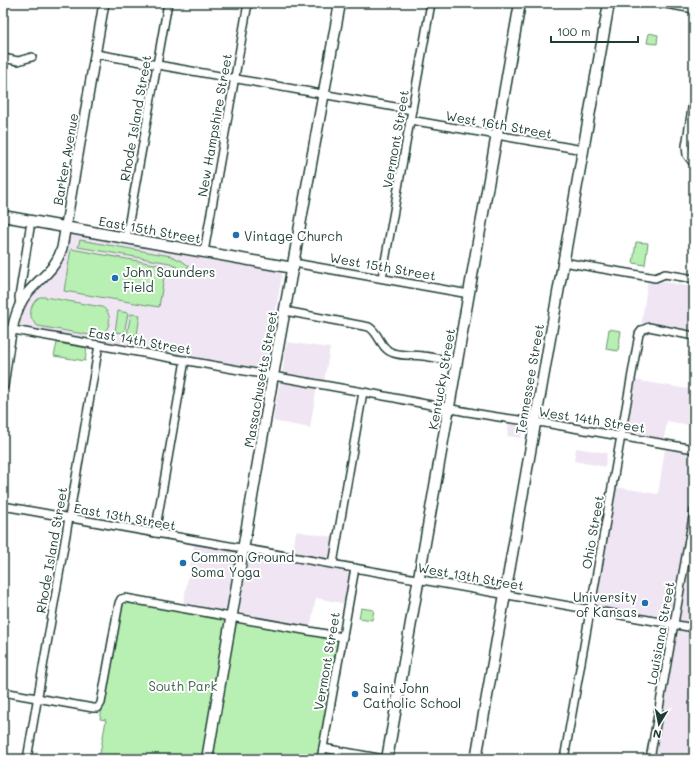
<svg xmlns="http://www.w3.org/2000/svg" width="697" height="762" font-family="Mali,sans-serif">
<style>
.built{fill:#f0e6f3}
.green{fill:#b8efb2;stroke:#6c9673}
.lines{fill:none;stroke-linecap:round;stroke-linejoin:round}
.minor-casing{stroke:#1f3d34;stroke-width:10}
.tertiary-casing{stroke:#1f3d34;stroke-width:12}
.secondary-casing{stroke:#1f3d34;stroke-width:13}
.minor{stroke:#fff;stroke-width:7}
.tertiary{stroke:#fff;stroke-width:9}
.secondary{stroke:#fff;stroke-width:10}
.poi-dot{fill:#1f6fb2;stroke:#fff;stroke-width:1.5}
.labels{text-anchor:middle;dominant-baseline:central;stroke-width:4;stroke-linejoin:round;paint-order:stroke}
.street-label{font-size:13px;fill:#1f3d34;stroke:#fff}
.poi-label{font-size:13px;fill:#1f3d34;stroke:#fff;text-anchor:start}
.park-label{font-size:13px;fill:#3e614d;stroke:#fff}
</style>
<rect width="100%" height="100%" fill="#fff"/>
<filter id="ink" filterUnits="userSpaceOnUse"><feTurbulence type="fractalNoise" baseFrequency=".025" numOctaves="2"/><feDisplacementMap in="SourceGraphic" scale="8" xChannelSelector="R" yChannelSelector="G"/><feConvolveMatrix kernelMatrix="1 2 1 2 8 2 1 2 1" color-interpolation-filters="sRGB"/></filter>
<g filter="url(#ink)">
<g class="built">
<path d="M73 233 277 269 280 271 282 276 265 368 261 370 22 327 19 323 20 319 27 300 65 252 69 237Z"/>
<path d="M648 279 694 287V333L653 326H641Z"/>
<path d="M287 342 330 348 324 382 284 375 282 373Z"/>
<path d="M635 380 694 390V426L667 421 664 440 629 434 627 431V426Z"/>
<path d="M284 382 317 387 310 428 273 421 279 386 281 383Z"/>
<path d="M509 423 523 425 521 438 507 436Z"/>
<path d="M576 448 607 453 605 467 574 461Z"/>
<path d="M665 448 694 453V759H653L664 702 678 621 598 607 596 604 616 487 658 494Z"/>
<path d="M296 531 333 537 329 557 325 558 293 553V552Z"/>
<path d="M194 544 231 550 236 555 228 606 223 611 183 605Z"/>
<path d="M252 555H256L345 570 350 575 346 604 316 598 310 628 243 616 239 610 248 561Z"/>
</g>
<g class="green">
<path d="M649 33 658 35 657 44 647 43Z"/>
<path d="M80 240 171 256 182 261 189 266 183 271 170 263 78 247Z"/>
<path d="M636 242 648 243 645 265 633 263Z"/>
<path d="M71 249 166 266 159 307 64 291Z"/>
<path d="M40 297H45L102 307C115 314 110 335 95 336L38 326C27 319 29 303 40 297Z"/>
<path d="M118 311 128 313 124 333 115 332Z"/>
<path d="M131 314 140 315 137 335 127 334Z"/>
<path d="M609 329 621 331 618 351 606 349Z"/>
<path d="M57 343 87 348 85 361 54 356Z"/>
<path d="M124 601 335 639 338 642V646L319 759H99L106 720 100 719 121 605Z"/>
<path d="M361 608 374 610 372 620 359 618Z"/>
</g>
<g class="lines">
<g class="minor-casing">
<g id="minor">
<path d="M660 3 694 9"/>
<path d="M96 54 412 110"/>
<path d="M3 58 18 61 32 57"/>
<path d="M694 96 686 146 687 155 694 164"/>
<path d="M410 120 583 150"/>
<path d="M126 238 168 3"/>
<path d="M204 252 248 3"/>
<path d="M563 262 650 277 655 278 665 274 694 279"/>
<path d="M294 263 469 294"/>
<path d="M382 278 431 3"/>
<path d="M20 305 19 297 30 228"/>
<path d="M285 311 369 327C379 333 380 346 389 351 399 357 412 354 423 356 434 357 445 360 457 362"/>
<path d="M3 329 19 331C134 351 248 372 363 392 423 403 484 417 545 423L694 449"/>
<path d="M3 506 694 628"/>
<path d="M155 533 185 360"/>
<path d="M333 564 363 392"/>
<path d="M3 692 93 708H98L101 703 119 603 121 599 125 598 343 637"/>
<path d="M323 748 384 759"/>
<path d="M27 759 99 345"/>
<path d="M321 759 355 568"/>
<path d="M564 759 639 334 642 330 649 327 694 336"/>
<path d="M650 759 694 511"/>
</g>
</g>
<g class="tertiary-casing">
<path id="tertiary" d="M3 386C7 361 10 321 23 299 36 279 54 274 62 248L104 3"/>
</g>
<g class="secondary-casing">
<g id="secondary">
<path d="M3 216 293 268"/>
<path d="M207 759 272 381 340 3"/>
<path d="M387 759 520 3"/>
<path d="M476 759 609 3"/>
</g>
</g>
<use href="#minor" class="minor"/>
<use href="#tertiary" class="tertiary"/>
<use href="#secondary" class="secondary"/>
</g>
</g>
<g class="poi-dot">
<circle cx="236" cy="235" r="4"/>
<circle cx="115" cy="278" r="4"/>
<circle cx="183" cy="563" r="4"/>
<circle cx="645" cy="603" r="4"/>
<circle cx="355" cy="694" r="4"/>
</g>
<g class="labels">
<g class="street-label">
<text transform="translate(135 118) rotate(-80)">Rhode Island Street</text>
<text transform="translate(499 124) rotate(10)">West 16th Street</text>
<text transform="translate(214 125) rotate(-80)">New Hampshire Street</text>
<text transform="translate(395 139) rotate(-80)">Vermont Street</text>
<text transform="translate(65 159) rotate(-80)">Barker Avenue</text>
<text transform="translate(150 229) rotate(10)">East 15th Street</text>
<text transform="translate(383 266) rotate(10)">West 15th Street</text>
<text transform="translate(140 340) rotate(10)">East 14th Street</text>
<text transform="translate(260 379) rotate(-80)">Massachusetts Street</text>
<text transform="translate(441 379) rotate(-80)">Kentucky Street</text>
<text transform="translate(529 379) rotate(-80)">Tennessee Street</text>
<text transform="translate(592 419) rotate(9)">West 14th Street</text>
<text transform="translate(125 516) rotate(10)">East 13th Street</text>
<text transform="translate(592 532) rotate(-80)">Ohio Street</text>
<text transform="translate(51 550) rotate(-80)">Rhode Island Street</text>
<text transform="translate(471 576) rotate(10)">West 13th Street</text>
<text transform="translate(660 633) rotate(-80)">Louisiana Street</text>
<text transform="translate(326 661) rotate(-80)">Vermont Street</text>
</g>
<g class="poi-label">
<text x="244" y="235">Vintage Church</text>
<text x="123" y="271">John Saunders<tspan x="123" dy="15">Field</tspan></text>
<text x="191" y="556">Common Ground<tspan x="191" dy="15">Soma Yoga</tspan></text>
<text x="637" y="596" text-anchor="end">University<tspan x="637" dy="15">of Kansas</tspan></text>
<text x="363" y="687">Saint John<tspan x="363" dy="15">Catholic School</tspan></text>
</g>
<g class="park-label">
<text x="183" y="685">South Park</text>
</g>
</g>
<rect width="697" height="762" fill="none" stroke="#fff" stroke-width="16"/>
<rect x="8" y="8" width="681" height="746" fill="none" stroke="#1f3d34" stroke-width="1.5" filter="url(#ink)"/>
<g transform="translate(659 724) rotate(190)" stroke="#ffffff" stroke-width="3" paint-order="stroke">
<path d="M0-3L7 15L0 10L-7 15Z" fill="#1f3d34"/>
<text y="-6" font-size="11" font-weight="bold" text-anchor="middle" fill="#1f3d34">N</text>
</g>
<path d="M551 36v6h87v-6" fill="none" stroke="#1f3d34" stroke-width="2"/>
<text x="557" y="36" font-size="12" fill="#1f3d34" stroke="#ffffff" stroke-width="3" paint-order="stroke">100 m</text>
</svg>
